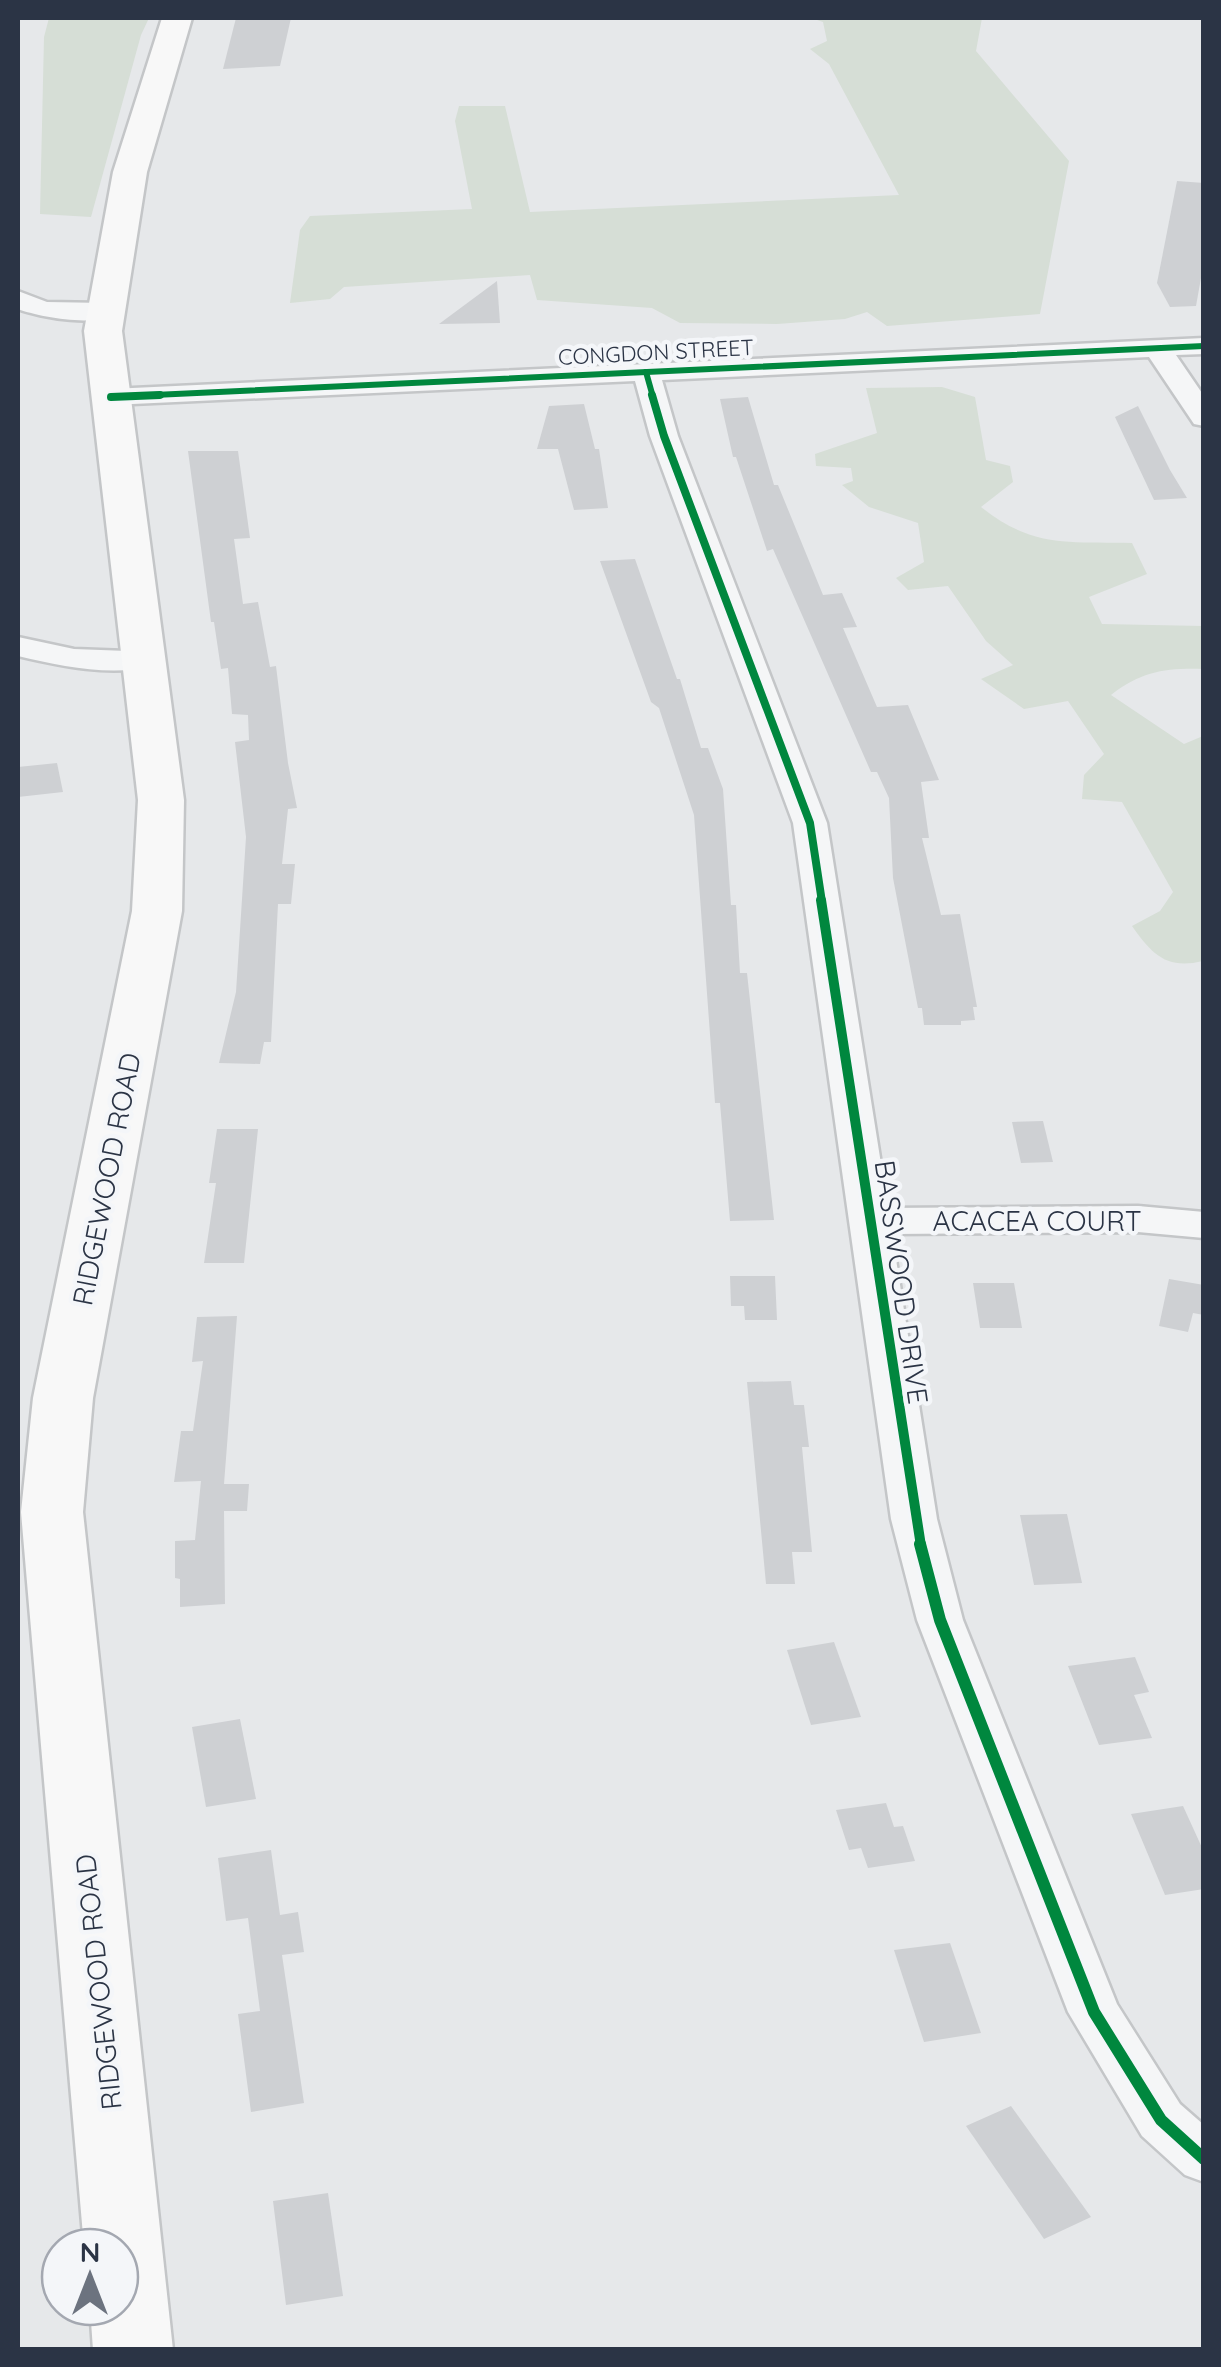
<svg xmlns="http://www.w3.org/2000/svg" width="1221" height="2367" font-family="Quicksand,sans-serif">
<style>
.green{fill:#d6ded6}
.building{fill:#ced0d3}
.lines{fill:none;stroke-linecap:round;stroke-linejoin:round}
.minor-casing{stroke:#c4c6c8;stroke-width:5}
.secondary-casing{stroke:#c4c6c8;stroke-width:5}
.minor{fill:#f5f6f7;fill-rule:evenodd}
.secondary{fill:#f8f8f8;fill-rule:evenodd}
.cycleway-far3-casing{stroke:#f4f6f9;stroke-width:10}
.cycleway-far2-casing{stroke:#f4f6f9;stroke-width:12}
.cycleway-far1-casing{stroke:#f4f6f9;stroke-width:16}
.cycleway-casing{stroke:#f4f6f9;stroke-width:19}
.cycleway-far3{stroke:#00873e;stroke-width:6}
.cycleway-far2{stroke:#00873e;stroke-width:8}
.cycleway-far1{stroke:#00873e;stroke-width:10}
.cycleway{stroke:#00873e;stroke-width:12}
.labels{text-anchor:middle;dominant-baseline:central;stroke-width:9;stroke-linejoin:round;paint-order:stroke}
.far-street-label{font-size:22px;fill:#2b3445;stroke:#f4f6f9}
.street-label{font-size:28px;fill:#2b3445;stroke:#f4f6f9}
</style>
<rect width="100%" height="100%" fill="#e6e8ea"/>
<g class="green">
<path d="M49 18H149L141 35 91 217 40 214 44 37Z"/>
<path d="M811 18H982L976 51 1069 161 1040 314 887 326 867 312 845 319 777 324 680 323 652 308 537 300 530 275 344 287 330 299 290 303 300 230 310 216 472 209 455 121 459 106H505L530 212 899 195 829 64 810 49 827 41 823 22Z"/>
<path d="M942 387 975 397 986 460 1010 466 1013 482 981 507C1034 549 1068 541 1132 543L1147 574 1089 597 1102 624 1203 626V669C1166 668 1142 671 1111 695L1184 744 1203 736V961C1166 970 1152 954 1132 926L1160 911 1173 892 1122 802 1082 799 1084 775 1104 754 1068 701 1024 709 981 679 1013 665 986 641 948 586 908 590 896 578 924 562 918 523 869 507 842 485 853 481 851 468 816 466 815 454 877 433 866 388Z"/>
</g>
<g class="building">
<path d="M236 18H291L280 66 223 69Z"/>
<path d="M1177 181 1204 183V261L1196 306 1170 307 1157 283Z"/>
<path d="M497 281 500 323 439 324Z"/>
<path d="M748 397 774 485H778L823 595 842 593 857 627 843 628 877 707 908 705 939 780 921 782 929 838H922L941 915 960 914 977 1007H973L975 1020 961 1021V1025H924L922 1008H918L893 878 889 798 877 772H871L773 549 767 551 736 457H733L720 399Z"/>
<path d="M584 404 595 449H599L608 508 574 510 558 449H537L549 406Z"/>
<path d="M1138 406 1170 470 1187 498 1154 500 1115 417Z"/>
<path d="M188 451H238L250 538 234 539 243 604 258 602 270 667 276 666 288 763 297 808 288 809 282 864H295L291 904H278L271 1042H264L260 1064 219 1063 236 992 246 837 235 742 249 740 248 715 232 714 228 668 221 669 214 622H211Z"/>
<path d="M635 559 677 679H680L701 748H708L723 789 731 905H736L740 973H747L774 1220 730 1221 720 1103H715L694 815 659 708 651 702 600 561Z"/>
<path d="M57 763 63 792 18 797V767Z"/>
<path d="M1043 1121 1053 1162 1021 1163 1012 1122Z"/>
<path d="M217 1129H258L244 1263H204L216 1183H209Z"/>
<path d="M730 1276H775L777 1320H745L744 1306H731Z"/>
<path d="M1169 1279 1204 1285V1315L1193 1313 1188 1332 1159 1326Z"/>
<path d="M973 1283H1014L1022 1328H980Z"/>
<path d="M237 1316 224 1484H249L247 1511H224L225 1604 180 1607V1579L175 1578V1541L195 1540 201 1481 174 1482 181 1431H193L203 1361 192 1362 197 1317Z"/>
<path d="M791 1381 794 1405H804L809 1447H802L812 1552H792L795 1584H766L747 1382Z"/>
<path d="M1067 1514 1082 1583 1034 1585 1020 1515Z"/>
<path d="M834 1642 861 1717 811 1725 787 1650Z"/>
<path d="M1135 1657 1149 1692 1134 1695 1152 1738 1099 1745 1068 1666Z"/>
<path d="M240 1719 256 1799 206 1807 192 1727Z"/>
<path d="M886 1803 894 1827 903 1826 915 1861 868 1868 861 1848 849 1850 836 1810Z"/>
<path d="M1183 1806 1204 1852V1889L1165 1895 1131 1814Z"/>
<path d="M271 1850 280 1915 298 1912 304 1952 282 1955 304 2103 251 2112 238 2014 260 2011 248 1918 226 1921 218 1858Z"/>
<path d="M950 1943 981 2033 924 2042 894 1950Z"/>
<path d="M1011 2106 1091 2217 1044 2239 966 2126Z"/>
<path d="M328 2193 343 2296 286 2305 273 2201Z"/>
</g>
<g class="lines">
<g class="minor-casing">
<g id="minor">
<path d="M18 291 47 302 105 303 118 311C103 329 38 317 18 309Z"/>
<path d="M1204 338V354L1176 355 1204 396V426L1194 424 1149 357 662 380 678 436 827 823 888 1208 1138 1206 1204 1212V1238L1138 1232 892 1234 937 1519 963 1620 1117 2004 1180 2104 1204 2125V2182L1185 2175 1142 2136 1068 2012 917 1620 891 1519 793 823 650 436 635 381 111 405 97 397 111 389Z"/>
<path d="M18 637 74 649 154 652 159 659 154 666C110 677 61 666 18 656Z"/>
</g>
</g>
<g class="secondary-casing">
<path id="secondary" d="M162 18H192L147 172 122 331 184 800 182 911 93 1398 83 1512 173 2350H93L90 2307H120V2247H84L21 1512 33 1398 132 911 138 800 84 331 113 172Z"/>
</g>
<use href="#minor" class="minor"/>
<use href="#secondary" class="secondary"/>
<g class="cycleway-far3-casing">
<g id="cycleway-far3">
<path d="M646 372 653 397"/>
<path d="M111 397 1204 346"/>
</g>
</g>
<g class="cycleway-far2-casing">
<g id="cycleway-far2">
<path d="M652 395 664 436 810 823 822 902"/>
<path d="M111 397 160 395"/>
</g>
</g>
<g class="cycleway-far1-casing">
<path id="cycleway-far1" d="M821 900 921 1546"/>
</g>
<g class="cycleway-casing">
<path id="cycleway" d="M920 1544 940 1620 1094 2012 1161 2120 1204 2159"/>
</g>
<use href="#cycleway-far3" class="cycleway-far3"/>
<use href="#cycleway-far2" class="cycleway-far2"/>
<use href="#cycleway-far1" class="cycleway-far1"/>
<use href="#cycleway" class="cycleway"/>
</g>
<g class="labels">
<g class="far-street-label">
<text transform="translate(656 352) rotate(-3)">CONGDON STREET</text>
</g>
<g class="street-label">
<text transform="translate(106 1179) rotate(-79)">RIDGEWOOD ROAD</text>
<text x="1037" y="1220">ACACEA COURT</text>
<text transform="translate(902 1282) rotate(82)">BASSWOOD DRIVE</text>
<text transform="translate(98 1982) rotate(-96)">RIDGEWOOD ROAD</text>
</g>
</g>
<rect width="1221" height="2367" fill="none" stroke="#2b3445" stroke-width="40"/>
<g transform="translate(90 2277)"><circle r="48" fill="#f4f6f9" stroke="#a4a8b1" stroke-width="2.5"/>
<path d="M0-8L18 38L0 25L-18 38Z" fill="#6c737f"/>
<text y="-15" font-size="28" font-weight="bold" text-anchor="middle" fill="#2b3445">N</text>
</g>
</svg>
